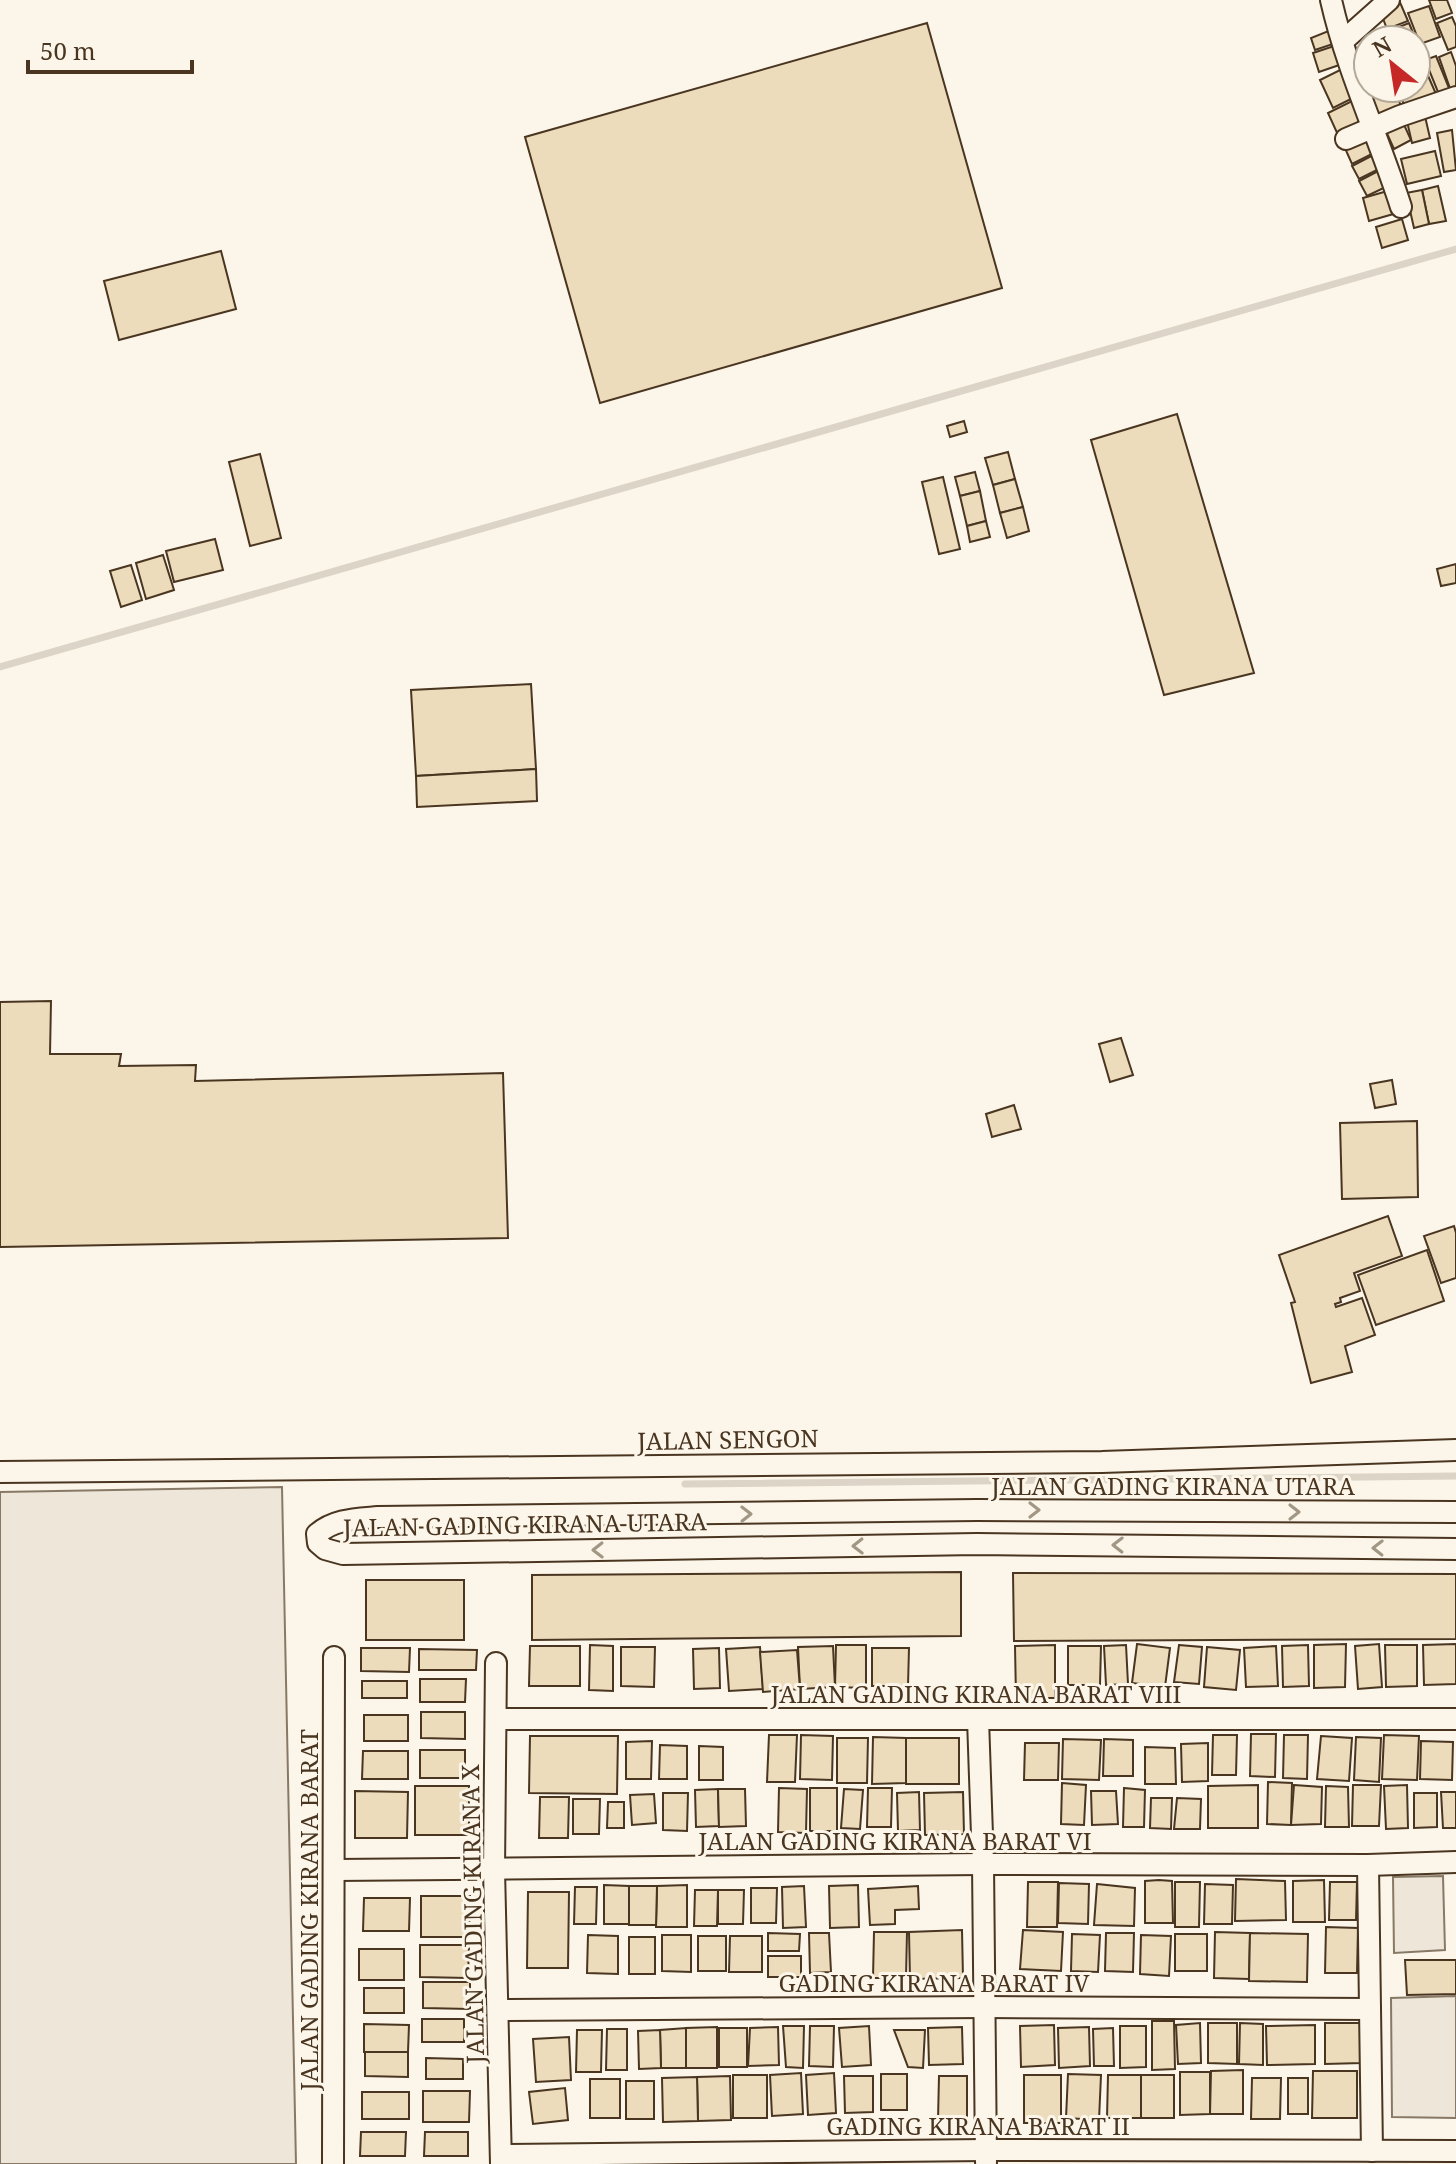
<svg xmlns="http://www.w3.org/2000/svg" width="1456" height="2164" font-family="'Noto Serif',serif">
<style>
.green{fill:#ede6d9;stroke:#887966;stroke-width:2}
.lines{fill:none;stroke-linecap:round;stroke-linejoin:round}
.stream{stroke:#dcd4c6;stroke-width:7}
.building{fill:#ecdcbc;stroke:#4a3520;stroke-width:2}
.minor-casing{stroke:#4a3520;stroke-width:24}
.minor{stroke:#fbf6e9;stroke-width:20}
.oneway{stroke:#a29684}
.labels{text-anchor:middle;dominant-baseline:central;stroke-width:6;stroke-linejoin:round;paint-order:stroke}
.street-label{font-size:24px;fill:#4a3520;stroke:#fbf6e9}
</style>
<rect width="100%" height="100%" fill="#fbf6e9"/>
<g class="green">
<path d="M282 1487 296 2164H0V1492Z"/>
<path d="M1443 1876 1445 1950 1394 1953 1393 1877Z"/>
<path d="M1456 1996V2118L1392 2117 1391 1998Z"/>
</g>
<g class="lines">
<g class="stream">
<path d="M0 667 1456 249"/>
<path d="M685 1484 1456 1476"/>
</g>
</g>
<g class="building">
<path d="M1399 0 1408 21 1387 29 1379 8Z"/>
<path d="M1429 0H1447L1452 13 1436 19Z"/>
<path d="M1429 6 1440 37 1420 44 1408 13Z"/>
<path d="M1452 17 1456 26V47L1448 50 1437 23Z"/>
<path d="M927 23 1002 288 600 403 525 137Z"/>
<path d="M1409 23 1416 40H1390L1386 32Z"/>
<path d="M1331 30 1336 43 1315 50 1311 38Z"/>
<path d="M1368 43V88H1374L1366 92 1349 51Z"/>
<path d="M1340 44 1345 63 1319 72 1313 53Z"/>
<path d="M1451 52 1456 66V92L1452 94 1439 57Z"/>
<path d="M1436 56 1451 93 1440 97 1425 60Z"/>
<path d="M1344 68 1357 96 1333 108 1320 80Z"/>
<path d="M1426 71 1436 94 1405 107 1397 88H1416V76Z"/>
<path d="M1387 88H1394L1402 109 1377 119 1367 96Z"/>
<path d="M1354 100 1364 123 1338 135 1328 113Z"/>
<path d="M1424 112 1430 138 1412 143 1406 117Z"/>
<path d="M1401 118 1411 140 1394 149 1384 127Z"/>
<path d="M1452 130 1456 170 1444 172 1437 133Z"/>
<path d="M1373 133 1380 150 1352 164 1344 146Z"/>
<path d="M1435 151 1441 176 1407 184 1401 159Z"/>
<path d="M1379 152 1385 166 1359 179 1352 166Z"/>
<path d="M1384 168 1392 184 1367 196 1359 181Z"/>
<path d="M1438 186 1446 221 1429 224 1422 190Z"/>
<path d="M1391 190 1397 213 1369 221 1363 198Z"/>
<path d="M1422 190 1429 224 1414 228 1406 193Z"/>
<path d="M1402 219 1408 240 1382 248 1376 227Z"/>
<path d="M221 251 236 309 119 340 104 281Z"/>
<path d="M1177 414 1254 673 1164 695 1091 440Z"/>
<path d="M964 421 967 432 950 437 947 426Z"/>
<path d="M1008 452 1015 479 993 485 985 458Z"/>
<path d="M260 454 281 538 250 546 229 462Z"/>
<path d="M975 472 980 491 960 496 955 477Z"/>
<path d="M943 477 960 549 939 554 922 482Z"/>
<path d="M1015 479 1023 507 1000 513 993 485Z"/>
<path d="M980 491 986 521 967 526 960 496Z"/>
<path d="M1023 507 1029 531 1007 538 1000 513Z"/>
<path d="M986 521 990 537 970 542 967 526Z"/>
<path d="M215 539 223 570 174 582 166 551Z"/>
<path d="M163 555 174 590 146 599 136 563Z"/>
<path d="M1456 564V583L1441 586 1437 569Z"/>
<path d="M131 565 142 600 121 607 110 571Z"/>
<path d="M531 684 536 769 416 776 411 690Z"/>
<path d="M536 769 537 801 417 807 416 776Z"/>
<path d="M51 1001 50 1054H121L119 1066 196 1065 195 1081 503 1073 508 1238 0 1247V1002Z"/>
<path d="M1121 1038 1133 1075 1110 1082 1099 1044Z"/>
<path d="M1392 1080 1396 1104 1375 1108 1370 1084Z"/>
<path d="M1014 1105 1021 1129 992 1137 986 1114Z"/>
<path d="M1417 1121 1418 1197 1342 1199 1340 1123Z"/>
<path d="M1388 1216 1402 1256 1354 1273 1360 1291 1340 1298 1341 1302 1335 1304 1336 1307 1362 1298 1375 1335 1345 1346 1352 1372 1311 1383 1291 1303 1295 1302 1279 1255Z"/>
<path d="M1454 1226 1456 1233V1278L1441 1283 1424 1236Z"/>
<path d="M1427 1250 1444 1301 1376 1325 1358 1275Z"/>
<path d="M961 1572V1636L532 1640V1575Z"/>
<path d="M1013 1573 1456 1574V1639L1014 1641Z"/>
<rect x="366" y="1580" width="98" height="60"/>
<path d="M1137 1644 1170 1648 1165 1687 1132 1683Z"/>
<path d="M1346 1644 1345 1687 1314 1688V1645Z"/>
<path d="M1379 1644 1382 1687 1358 1689 1355 1646Z"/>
<path d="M1456 1644V1684L1424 1685 1423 1645Z"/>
<path d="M590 1645 613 1646V1691L589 1690Z"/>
<path d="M836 1645H866V1688L835 1687Z"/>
<path d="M1055 1645V1698H1016L1015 1646Z"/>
<path d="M1126 1645 1128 1684 1106 1685 1104 1646Z"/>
<path d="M1179 1645 1202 1647 1199 1684 1174 1682Z"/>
<path d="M1308 1645 1309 1686 1283 1687 1282 1646Z"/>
<path d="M1385 1645H1417V1686L1386 1687Z"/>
<path d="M530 1646H580V1686H529Z"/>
<path d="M833 1646 835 1687 800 1689 798 1647Z"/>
<path d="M1068 1646H1101L1100 1685H1068Z"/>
<path d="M1276 1646 1278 1686 1246 1687 1244 1648Z"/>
<path d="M621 1647H655L654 1687 621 1686Z"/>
<path d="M760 1647 763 1689 729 1691 726 1649Z"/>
<path d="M1207 1647 1240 1650 1236 1690 1204 1687Z"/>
<path d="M361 1648H410L409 1672 361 1671Z"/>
<path d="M719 1648 720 1688 694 1689 693 1649Z"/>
<path d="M872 1648H909L908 1686H872Z"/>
<path d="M419 1649 477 1650 476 1670H419Z"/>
<path d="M797 1650 800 1689 763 1692 760 1652Z"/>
<path d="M420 1679H466L465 1702H420Z"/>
<rect x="362" y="1681" width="45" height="17"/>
<path d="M421 1712H465V1739L421 1738Z"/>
<rect x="364" y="1715" width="44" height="26"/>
<path d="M1251 1734H1276L1275 1777 1250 1776Z"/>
<path d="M769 1735H797L795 1782H767Z"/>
<path d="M801 1735 833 1736 832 1780 800 1779Z"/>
<path d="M1213 1735H1237L1236 1775H1212Z"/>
<path d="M1284 1735H1308L1307 1779 1283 1778Z"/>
<path d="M1384 1735 1419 1736 1417 1780 1382 1779Z"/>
<path d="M530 1736H618L617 1794 529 1793Z"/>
<path d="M1321 1736 1352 1738 1349 1781 1317 1779Z"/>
<path d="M873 1737 906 1738V1783L872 1784Z"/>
<path d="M1356 1737 1381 1738 1379 1782 1354 1780Z"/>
<path d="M837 1738H868L867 1783H837Z"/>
<rect x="906" y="1738" width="53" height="46"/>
<path d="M1063 1739 1101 1740 1099 1780 1062 1779Z"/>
<path d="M1104 1739 1133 1740V1776H1103Z"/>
<path d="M652 1741 651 1779H626V1742Z"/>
<path d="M1421 1741 1453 1742 1452 1780 1420 1779Z"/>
<path d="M1025 1743H1059L1058 1780H1024Z"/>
<path d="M1208 1743V1781L1182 1782 1181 1744Z"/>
<path d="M660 1745 687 1746V1779H659Z"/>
<path d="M699 1746 723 1747V1780H699Z"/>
<path d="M1145 1747 1175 1748 1176 1784H1145Z"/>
<rect x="420" y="1750" width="45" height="28"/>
<path d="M363 1751H408V1779H362Z"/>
<path d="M1268 1782 1292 1783 1291 1825 1267 1824Z"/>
<path d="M1062 1783 1086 1785 1084 1825 1061 1824Z"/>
<path d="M1258 1785V1828H1208V1786Z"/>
<path d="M1294 1785 1322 1787 1321 1824 1291 1825Z"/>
<path d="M1353 1785H1381L1379 1826H1352Z"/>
<path d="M1407 1785 1408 1828 1386 1829 1384 1786Z"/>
<rect x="415" y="1786" width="54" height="49"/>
<path d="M1326 1786 1348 1787 1349 1827H1325Z"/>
<path d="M779 1788 807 1789 806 1833 778 1832Z"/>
<rect x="810" y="1788" width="27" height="43"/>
<path d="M868 1788H892L891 1827H867Z"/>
<path d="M1124 1788 1145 1790 1144 1827H1123Z"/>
<path d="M718 1789 719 1826 696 1827 695 1790Z"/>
<path d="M718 1789H745L746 1826 719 1827Z"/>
<path d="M844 1789 863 1790 860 1829 841 1828Z"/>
<path d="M355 1791 408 1792 407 1838H355Z"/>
<path d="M1091 1791H1116L1118 1824 1092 1825Z"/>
<path d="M919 1792 920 1830 898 1831 897 1793Z"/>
<path d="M963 1792 964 1834 925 1835 924 1793Z"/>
<path d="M1441 1792H1456V1828H1443Z"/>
<path d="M663 1793H688L687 1831 663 1830Z"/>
<path d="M1414 1793H1437V1827L1414 1828Z"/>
<path d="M654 1794 656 1823 632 1825 630 1795Z"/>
<path d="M540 1797H569L568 1838H539Z"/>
<path d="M1151 1798H1172L1171 1829 1150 1828Z"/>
<path d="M1177 1798 1201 1799 1200 1829H1174Z"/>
<path d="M573 1799H600L599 1834H573Z"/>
<path d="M608 1802H624V1828H607Z"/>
<path d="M1236 1879 1285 1881 1286 1920 1235 1921Z"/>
<path d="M1159 1880 1172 1881 1173 1923H1145V1881Z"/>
<path d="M1324 1880 1325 1922H1293V1881Z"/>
<path d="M1028 1882H1058L1057 1927H1027Z"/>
<path d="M1175 1882H1200L1199 1927H1175Z"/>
<path d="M1330 1882H1357L1356 1920H1329Z"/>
<path d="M1059 1883 1089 1884 1088 1924 1058 1923Z"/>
<path d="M1097 1884 1135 1888 1134 1926 1094 1925Z"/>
<path d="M1205 1884 1233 1885 1232 1924H1204Z"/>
<path d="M604 1885 629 1886V1924H604Z"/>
<path d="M687 1885V1927H656L657 1886Z"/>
<path d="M858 1885 859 1927 830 1928 829 1886Z"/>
<path d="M629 1886H657L656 1925H629Z"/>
<path d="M804 1886 806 1927 783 1928 782 1887Z"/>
<path d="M918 1886 919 1909 895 1910V1924L870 1925 868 1889Z"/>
<path d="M575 1887H597L596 1924H574Z"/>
<path d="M751 1888H777L776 1923H751Z"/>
<path d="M695 1890H718L717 1926H694Z"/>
<path d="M718 1890H744L743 1924H718Z"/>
<path d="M528 1892H569L568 1968H527Z"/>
<path d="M421 1896H470L469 1937H421Z"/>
<path d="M364 1898H410L409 1931H363Z"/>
<path d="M1326 1927 1358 1928 1357 1973H1325Z"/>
<path d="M962 1930 963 1978 910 1979 909 1932Z"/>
<path d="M1023 1930 1063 1932 1061 1971 1020 1969Z"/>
<path d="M874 1932H907L906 1978H873Z"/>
<path d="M1215 1932 1250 1933 1249 1979 1214 1978Z"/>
<path d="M768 1933 800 1934 799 1951H768Z"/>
<path d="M809 1933H829L831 1972 810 1973Z"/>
<path d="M1106 1933H1134L1133 1972 1105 1971Z"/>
<path d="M1250 1933 1308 1934 1307 1982 1249 1981Z"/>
<path d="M1072 1934 1100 1935 1098 1972 1071 1971Z"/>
<rect x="1175" y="1934" width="32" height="37"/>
<path d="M588 1935 618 1936V1974L587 1973Z"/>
<path d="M662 1935H691V1972L662 1971Z"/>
<path d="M1141 1935 1171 1936 1169 1976 1140 1974Z"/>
<rect x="698" y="1936" width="28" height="35"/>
<path d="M730 1936H762V1972H729Z"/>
<rect x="629" y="1937" width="26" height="37"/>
<path d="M420 1945H469L468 1978 420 1977Z"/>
<rect x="359" y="1949" width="45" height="31"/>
<rect x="768" y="1956" width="33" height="21"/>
<path d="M1405 1960H1456V1994L1407 1995Z"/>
<path d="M423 1982H470V2009L423 2008Z"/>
<rect x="364" y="1988" width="40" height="25"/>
<rect x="422" y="2019" width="42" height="23"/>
<path d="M1152 2021H1174L1175 2069 1152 2070Z"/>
<path d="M1200 2023 1201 2063 1178 2064 1176 2025Z"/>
<path d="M1208 2023H1237V2064L1208 2063Z"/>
<path d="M1240 2023 1263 2024V2065L1239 2064Z"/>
<path d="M1325 2023H1362V2063L1325 2064Z"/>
<path d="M364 2024 409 2025 408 2052H364Z"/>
<path d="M1054 2025 1055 2065 1021 2067 1020 2026Z"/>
<path d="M1315 2025V2064L1267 2065 1266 2026Z"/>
<path d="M783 2026H804L803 2068 786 2067Z"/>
<path d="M810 2026H834L833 2067 809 2066Z"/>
<path d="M869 2026 871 2065 842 2067 839 2028Z"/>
<path d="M1120 2026H1146V2067L1120 2068Z"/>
<path d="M717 2027V2068H686V2028Z"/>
<path d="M778 2027 779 2065 748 2066 750 2028Z"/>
<path d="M962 2027 963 2064 929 2065 928 2028Z"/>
<path d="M1089 2027 1090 2066 1059 2068 1058 2028Z"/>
<path d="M686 2028V2068H661L660 2030Z"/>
<rect x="719" y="2028" width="28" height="39"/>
<path d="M1113 2028 1114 2066H1094L1093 2029Z"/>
<path d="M607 2029H627V2070H606Z"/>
<path d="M577 2030H602L601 2072H576Z"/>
<path d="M660 2030 661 2068 639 2069 638 2031Z"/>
<path d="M894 2030H925L923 2068 908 2067Z"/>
<path d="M569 2037 571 2080 536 2082 533 2039Z"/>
<path d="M365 2052H408V2077L365 2076Z"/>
<path d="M426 2058 463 2059V2079H426Z"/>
<path d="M1243 2070V2114H1210L1211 2071Z"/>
<path d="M1313 2071H1357V2118H1312Z"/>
<path d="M1180 2072H1210V2114L1180 2115Z"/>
<path d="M801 2073 803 2114 772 2116 770 2075Z"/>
<path d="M834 2073 836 2113 808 2115 806 2075Z"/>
<rect x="881" y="2074" width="26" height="36"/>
<path d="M1068 2074 1101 2075 1099 2120 1066 2118Z"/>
<rect x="733" y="2075" width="34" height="43"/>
<rect x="1024" y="2075" width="37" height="48"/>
<path d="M1108 2075H1141V2118H1107Z"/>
<rect x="1141" y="2075" width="33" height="43"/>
<path d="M730 2076 731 2120 698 2121 697 2077Z"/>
<path d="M844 2076H873V2112L845 2113Z"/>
<path d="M939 2076H967V2117L938 2120Z"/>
<path d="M697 2077 698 2121 663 2122 662 2078Z"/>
<path d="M1252 2078H1281L1280 2119H1251Z"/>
<rect x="1288" y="2078" width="20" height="36"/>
<rect x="590" y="2079" width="30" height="39"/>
<rect x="626" y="2081" width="28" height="38"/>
<path d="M565 2088 568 2120 533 2124 529 2092Z"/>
<path d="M423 2091H470L469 2122H423Z"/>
<rect x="362" y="2092" width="47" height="27"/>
<path d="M361 2132H406L405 2156H360Z"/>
<path d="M425 2132H468V2156H424Z"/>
</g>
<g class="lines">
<g class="minor-casing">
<g id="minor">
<path d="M1331 0C1347 71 1379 138 1401 207"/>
<path d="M1343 41 1389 0"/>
<path d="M1346 139 1400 116 1456 97"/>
<path d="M0 1472 1102 1462 1456 1450"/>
<path d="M1456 1512 977 1510 378 1517C356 1519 334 1519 317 1534L318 1543 325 1549 343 1554 977 1544 1456 1549"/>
<path d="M496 1663 494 1870 501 2164"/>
<path d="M496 1719H1456"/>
<path d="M978 1719 983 1864 986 2162"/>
<path d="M1368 1865 1372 2151"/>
<path d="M335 1870 983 1864 1368 1865 1456 1862"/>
<path d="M499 2010 985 2007 1370 2009"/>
<path d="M501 2155 986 2150 1456 2151"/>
<path d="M333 2164 334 1657"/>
</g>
</g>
<use href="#minor" class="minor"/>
</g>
<defs><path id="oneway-chevron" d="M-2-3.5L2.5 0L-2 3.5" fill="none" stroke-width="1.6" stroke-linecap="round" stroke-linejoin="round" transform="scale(2)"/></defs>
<g class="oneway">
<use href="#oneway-chevron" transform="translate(1034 1510)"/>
<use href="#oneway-chevron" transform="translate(1294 1512)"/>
<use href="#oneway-chevron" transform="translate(746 1514) rotate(-1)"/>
<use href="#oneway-chevron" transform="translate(1118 1545) rotate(-179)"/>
<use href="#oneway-chevron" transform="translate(858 1546) rotate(179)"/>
<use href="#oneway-chevron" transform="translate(1378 1548) rotate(-179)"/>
<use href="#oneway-chevron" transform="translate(598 1550) rotate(179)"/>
</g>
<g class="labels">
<g class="street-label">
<text transform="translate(728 1439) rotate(-1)">JALAN SENGON</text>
<text x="1173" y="1485">JALAN GADING KIRANA UTARA</text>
<text transform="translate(525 1524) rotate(-1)">JALAN GADING KIRANA UTARA</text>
<text x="976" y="1693">JALAN GADING KIRANA BARAT VIII</text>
<text x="895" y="1840">JALAN GADING KIRANA BARAT VI</text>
<text transform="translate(308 1910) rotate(-90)">JALAN GADING KIRANA BARAT</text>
<text transform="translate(472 1914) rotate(-91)">JALAN GADING KIRANA X</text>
<text x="934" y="1982">GADING KIRANA BARAT IV</text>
<text x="978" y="2125">GADING KIRANA BARAT II</text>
</g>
</g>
<g transform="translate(1392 64) rotate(330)"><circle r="38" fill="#fbf6e9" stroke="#b4a999" stroke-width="2"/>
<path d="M0-6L14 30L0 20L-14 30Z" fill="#c62828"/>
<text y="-12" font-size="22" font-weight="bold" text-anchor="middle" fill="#4a3520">N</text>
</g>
<path d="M28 60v12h164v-12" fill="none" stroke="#4a3520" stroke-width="4"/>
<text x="40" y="60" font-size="24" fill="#4a3520" stroke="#fbf6e9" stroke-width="6" paint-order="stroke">50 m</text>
</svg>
